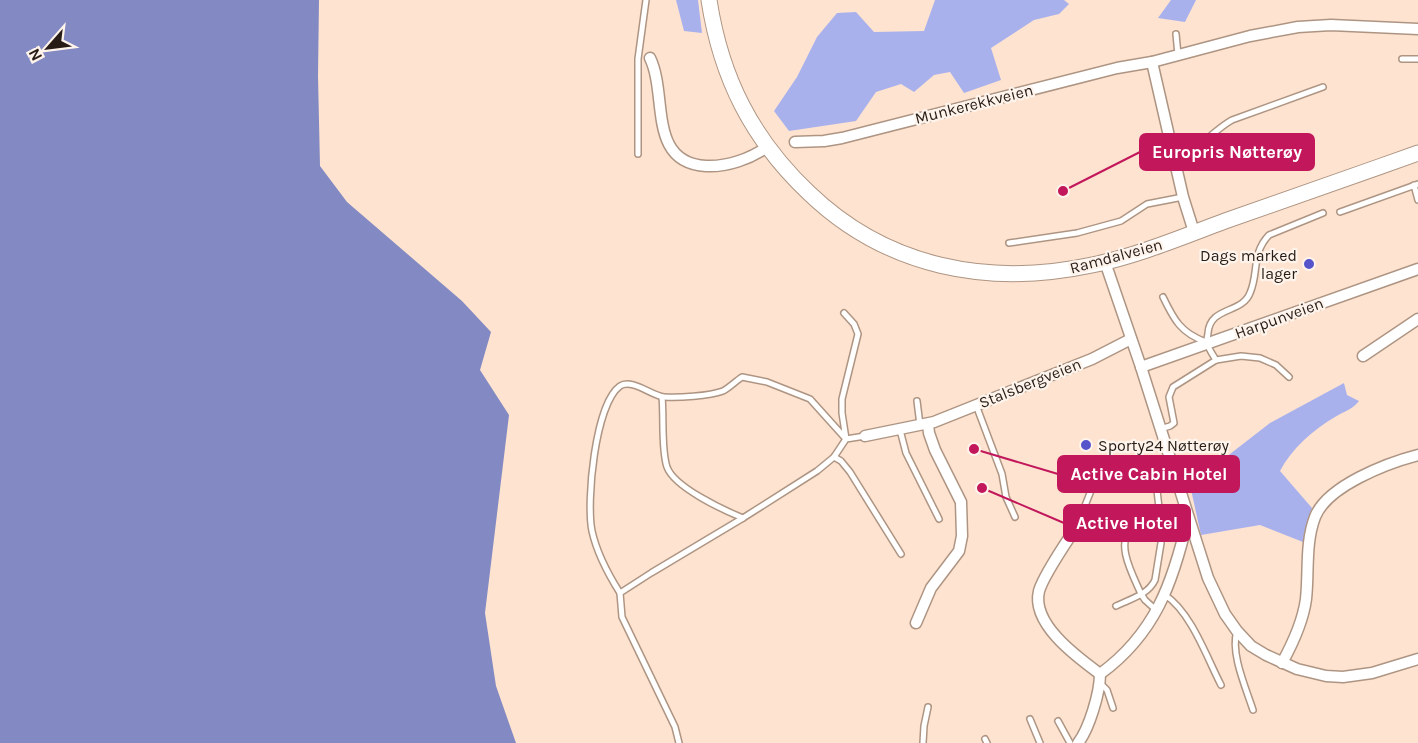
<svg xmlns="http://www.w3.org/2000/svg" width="1418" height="743" font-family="Karla,sans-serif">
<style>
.forest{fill:#a9b1ed}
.water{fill:#838ac3}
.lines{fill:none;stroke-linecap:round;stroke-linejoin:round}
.lane-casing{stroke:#ae9583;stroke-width:8}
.street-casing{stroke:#ae9583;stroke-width:13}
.secondary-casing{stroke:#ae9583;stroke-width:17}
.lane{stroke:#fff;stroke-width:5}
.street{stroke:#fff;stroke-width:10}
.secondary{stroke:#fff;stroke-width:15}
.poi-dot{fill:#5554cb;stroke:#fff4ec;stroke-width:2}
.labels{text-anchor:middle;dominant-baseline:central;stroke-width:4.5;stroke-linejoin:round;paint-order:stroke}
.street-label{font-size:16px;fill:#271d16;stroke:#fff4ec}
.poi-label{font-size:16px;fill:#271d16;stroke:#fff4ec;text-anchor:end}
.leader{fill:none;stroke:#c2185b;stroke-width:2}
.callout-dot{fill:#c2185b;stroke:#fff4ec;stroke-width:2}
.callout{fill:#c2185b;stroke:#c2185b;stroke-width:2}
.callout-label{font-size:18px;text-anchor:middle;font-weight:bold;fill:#fff}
</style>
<rect width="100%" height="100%" fill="#fee3d0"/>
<g class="forest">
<path d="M676 0H698L702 33 684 31Z"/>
<path d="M935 0H1064L1069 4 1059 14 1034 20 991 48 1001 80 964 93 950 72 934 75 914 92 901 84 876 92 856 121 789 131 774 111 797 77 817 37 837 13 856 12 874 32 924 31Z"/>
<path d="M1171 0H1196L1185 22 1158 18Z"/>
<path d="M1344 383 1347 395 1359 401C1352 410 1344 411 1335 417 1313 430 1292 448 1280 471L1312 508 1303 542 1260 525 1201 535 1190 485 1270 423Z"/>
</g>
<path class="water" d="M0 0H319L318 76 320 166 347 202 462 301 491 332 480 370 509 415 485 613 496 686 516 743H0Z"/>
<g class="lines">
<g class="lane-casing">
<g id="lane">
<path d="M1176 34 1178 55"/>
<path d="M1402 59H1418"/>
<path d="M638 154V59L646 0"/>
<path d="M1174 158C1197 153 1212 131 1232 120L1323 87"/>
<path d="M1414 185 1418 200"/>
<path d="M1340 212 1418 184"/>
<path d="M1009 243 1077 233 1121 221 1147 204 1183 197"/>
<path d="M1163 297C1174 320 1181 333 1206 342"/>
<path d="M1216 360C1213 355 1208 348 1207 343 1206 340 1208 336 1208 333 1210 306 1242 314 1250 293 1259 273 1251 254 1269 235L1323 213"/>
<path d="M662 397C664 416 661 450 667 467 674 487 723 510 743 518"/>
<path d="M917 401 920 425"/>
<path d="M976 405 1002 474 1006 497 1015 517"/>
<path d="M1160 429 1170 426 1174 423 1169 397 1173 387 1216 360 1241 356 1260 358 1276 365 1289 377"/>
<path d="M900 430 906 453 939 519"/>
<path d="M834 457 841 461 850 472 901 554"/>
<path d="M1077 526 1092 488C1102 475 1122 475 1138 471L1141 469 1144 463"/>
<path d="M620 593C608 574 597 554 592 531 586 502 595 404 620 386 632 378 652 396 664 397 678 398 709 396 723 391 729 388 736 381 742 377L767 382 810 399 846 439 842 413V399L858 334 854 324 844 313"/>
<path d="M1165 595C1191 612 1207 658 1221 685"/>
<path d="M1116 606C1130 599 1148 595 1155 580L1161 543"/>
<path d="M1156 610 1145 600 1141 594C1134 577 1114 543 1132 528 1141 521 1151 517 1159 508L1156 481 1170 462"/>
<path d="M1237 631C1230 653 1246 688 1253 710"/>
<path d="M1101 684 1107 690 1113 708"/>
<path d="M1030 719 1040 743"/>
<path d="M1058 721 1070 743"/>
<path d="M985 739 987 743"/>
<path d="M679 743 675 727 622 617 620 593 651 573 743 518 817 471 834 457 846 439 865 436"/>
<path d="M923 743 924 726 928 707"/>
</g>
</g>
<g class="street-casing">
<g id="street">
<path d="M650 58C668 95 647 163 706 166 727 167 750 159 767 147"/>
<path d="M1152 62 1183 197 1194 232"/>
<path d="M795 142 824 141 842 138 1117 68 1152 62 1250 36 1298 27 1331 25 1418 29"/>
<path d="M1105 262 1141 367 1208 578 1225 614 1237 631 1251 646 1266 655 1297 669 1326 676 1343 677 1372 673 1418 659"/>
<path d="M1363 356 1418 319"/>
<path d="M1141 367 1418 269"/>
<path d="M865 436 934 422 1092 359 1131 339"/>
<path d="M1077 526C1066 543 1044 574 1039 591 1031 624 1077 657 1100 674 1155 634 1173 583 1188 518"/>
<path d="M916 623 931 588 959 551 962 536 961 502 935 450 929 433 928 424"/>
<path d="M1282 663C1293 643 1303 622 1306 599 1309 572 1305 543 1315 517 1327 486 1387 463 1418 455"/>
<path d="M1078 743C1089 729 1100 693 1100 674"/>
</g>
</g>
<g class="secondary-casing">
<path id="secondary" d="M709 0C721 78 752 139 809 193 887 268 989 287 1092 265 1137 256 1182 237 1225 221 1290 198 1354 176 1418 153"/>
</g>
<use href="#lane" class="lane"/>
<use href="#street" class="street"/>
<use href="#secondary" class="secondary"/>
</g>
<g class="poi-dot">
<circle cx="1309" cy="264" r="6"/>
<circle cx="1086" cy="445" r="6"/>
</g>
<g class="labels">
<g class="street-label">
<text transform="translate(974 104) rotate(-14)">Munkerekkveien</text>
<text transform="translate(1116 256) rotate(-15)">Ramdalveien</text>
<text transform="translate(1279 318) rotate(-20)">Harpunveien</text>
<text transform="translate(1030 383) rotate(-22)">Stalsbergveien</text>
</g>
<g class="poi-label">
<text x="1297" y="255">Dags marked<tspan x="1297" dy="18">lager</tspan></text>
<text x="1098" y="445" text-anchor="start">Sporty24 Nøtterøy</text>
</g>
</g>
<path class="leader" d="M1063 191L1140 152M974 449L1058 474M982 488L1064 523"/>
<g class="callout-dot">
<circle cx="1063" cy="191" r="6"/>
<circle cx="974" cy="449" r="6"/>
<circle cx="982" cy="488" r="6"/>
</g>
<g class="callout">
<rect x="1140" y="134" width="174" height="36" rx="6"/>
<rect x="1058" y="456" width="181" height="36" rx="6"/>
<rect x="1064" y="505" width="126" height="36" rx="6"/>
</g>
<g class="callout-label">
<text x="1227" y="158">Europris Nøtterøy</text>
<text x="1149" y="480">Active Cabin Hotel</text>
<text x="1127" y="529">Active Hotel</text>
</g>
<g transform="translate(48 48) rotate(242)" stroke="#fff4ec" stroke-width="4.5" paint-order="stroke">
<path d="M0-4.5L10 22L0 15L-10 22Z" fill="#271d16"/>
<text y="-9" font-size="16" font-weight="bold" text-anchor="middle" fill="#271d16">N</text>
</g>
</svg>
